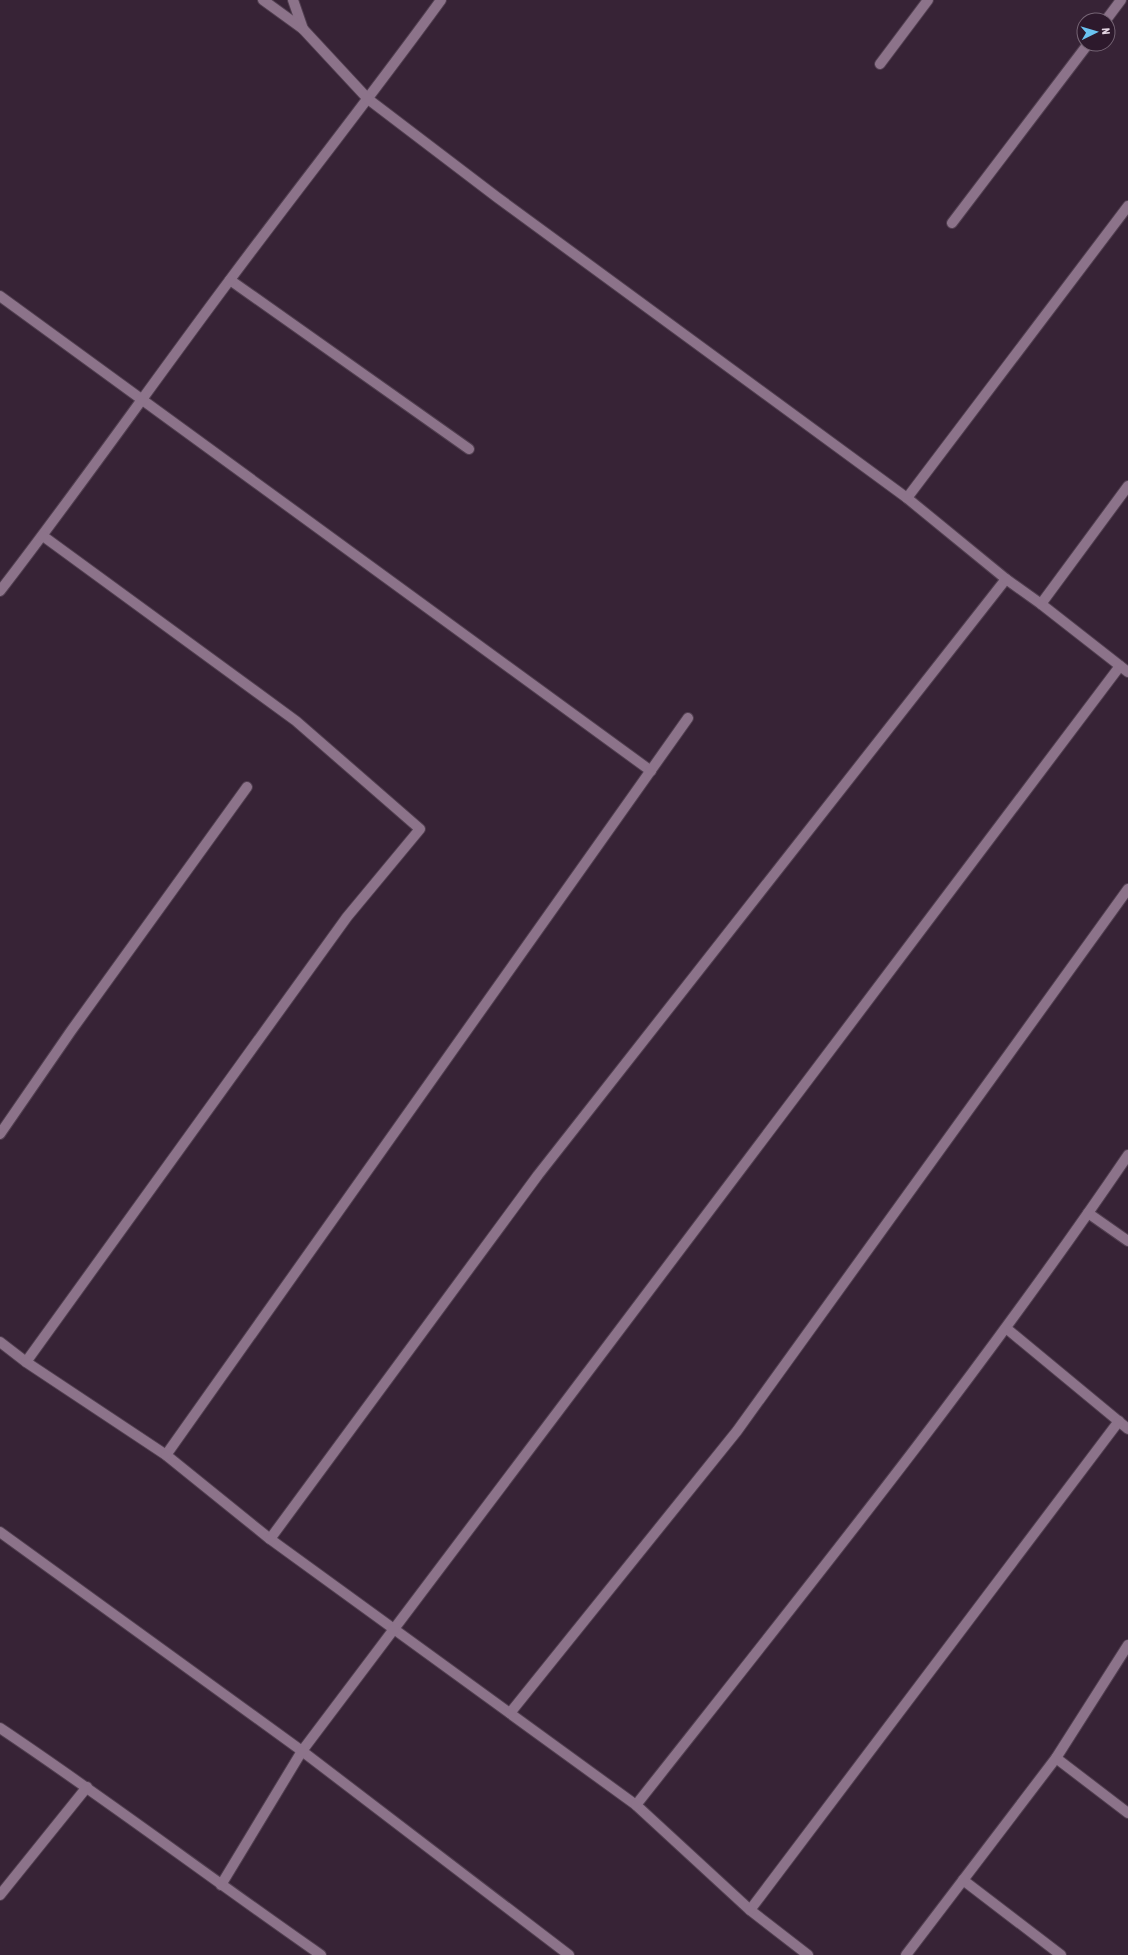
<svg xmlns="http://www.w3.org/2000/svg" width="1128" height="1955" font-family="'Asap Condensed',sans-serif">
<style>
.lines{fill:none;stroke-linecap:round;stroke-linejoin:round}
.minor-casing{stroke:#513f50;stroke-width:12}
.tertiary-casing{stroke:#513f50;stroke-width:12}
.minor{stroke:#8c738a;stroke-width:10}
.tertiary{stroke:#8c738a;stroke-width:10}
</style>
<rect width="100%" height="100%" fill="#372336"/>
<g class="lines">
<g class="minor-casing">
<g id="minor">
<path d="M293 0 303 29"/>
<path d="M1106 20 1121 0"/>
<path d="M880 64 928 0"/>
<path d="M952 223 1088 44"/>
<path d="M230 280 469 449"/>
<path d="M0 296 651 771"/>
<path d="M907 498 1128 206"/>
<path d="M0 591C78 490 152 384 229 281 299 187 372 95 441 0"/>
<path d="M1041 604 1128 486"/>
<path d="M0 1134 71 1031 247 787"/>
<path d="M1088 1213 1128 1241"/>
<path d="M1006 1328 1128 1429"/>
<path d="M0 1342 26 1362 166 1455 270 1539 636 1805 750 1910 808 1955"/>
<path d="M26 1362 347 917 420 829 296 721 43 536"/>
<path d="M166 1455 688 718"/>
<path d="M0 1532 302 1751 569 1955"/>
<path d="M270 1539 538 1175 1006 579"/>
<path d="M510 1713 737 1431 1128 889"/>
<path d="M0 1728C109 1801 213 1880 321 1955"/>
<path d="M1056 1758 1128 1813"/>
<path d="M636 1805C804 1592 975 1380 1128 1155"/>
<path d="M963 1880 1061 1955"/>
<path d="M221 1885 302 1751 1120 666"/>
<path d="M0 1895 87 1787"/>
<path d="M750 1910 1119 1421"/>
<path d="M906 1955 1056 1758 1128 1645"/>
</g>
</g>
<g class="tertiary-casing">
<path id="tertiary" d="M263 0 303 29 368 99 498 198 907 498 1006 579 1041 604 1128 672"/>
</g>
<use href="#minor" class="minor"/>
<use href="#tertiary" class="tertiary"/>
</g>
<g transform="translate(1096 32) rotate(85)"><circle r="19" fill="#2d192c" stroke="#756474"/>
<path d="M0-3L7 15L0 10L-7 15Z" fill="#6ac3f1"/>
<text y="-6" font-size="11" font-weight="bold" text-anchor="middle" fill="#e2d4e1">N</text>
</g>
</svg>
